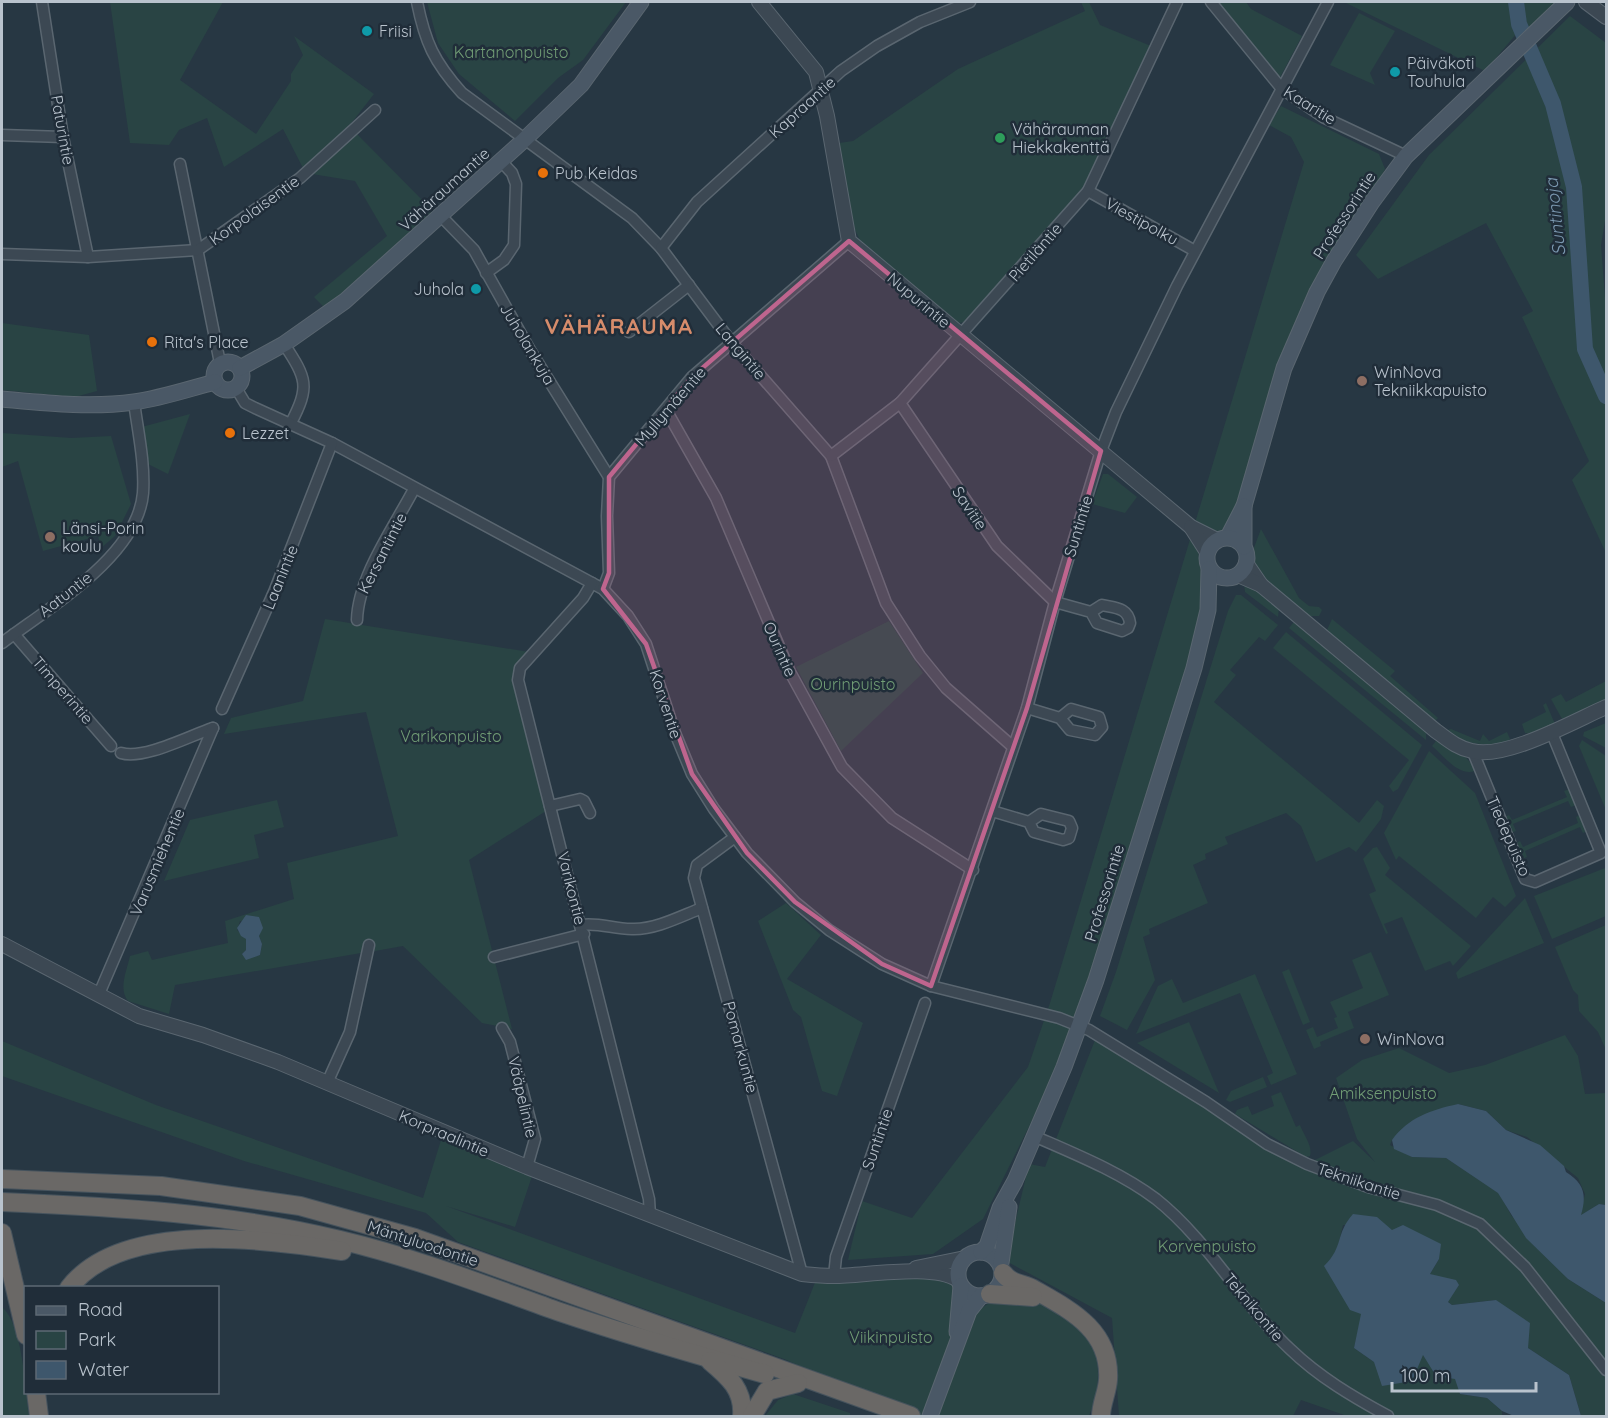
<svg xmlns="http://www.w3.org/2000/svg" width="1608" height="1418" font-family="Quicksand,sans-serif">
<style>
.green{fill:#294444;fill-rule:evenodd}
.water{fill:#3e576c}
.lines{fill:none;stroke-linecap:round;stroke-linejoin:round}
.river{stroke:#3e576c;stroke-width:16}
.minor-casing{stroke:#5a6670;stroke-width:13}
.tertiary-casing{stroke:#5a6670;stroke-width:16}
.secondary-casing{stroke:#5a6670;stroke-width:17}
.trunk-casing{stroke:#46535d;stroke-width:20}
.minor{stroke:#3c4853;stroke-width:10}
.tertiary{stroke:#3c4853;stroke-width:14}
.secondary{stroke:#4a5866;stroke-width:15}
.trunk{stroke:#6a6866;stroke-width:18}
.marked{fill:#be658e;fill-opacity:0.2;stroke:#be658e;stroke-width:4.5;stroke-linejoin:round}
.culture-dot{fill:#0f9aa8;stroke:#202d39;stroke-width:2}
.leisure-dot{fill:#2e9e5b;stroke:#202d39;stroke-width:2}
.food-dot{fill:#e8710a;stroke:#202d39;stroke-width:2}
.education-dot{fill:#8d6e63;stroke:#202d39;stroke-width:2}
.labels{text-anchor:middle;dominant-baseline:central;stroke-width:5;stroke-linejoin:round;paint-order:stroke}
.poi-label{font-size:16px;fill:#b9c3cd;stroke:#202d39;text-anchor:start}
.park-label{font-size:16px;fill:#719d75;stroke:#202d39}
.street-label{font-size:16px;fill:#b9c3cd;stroke:#202d39}
.water-label{font-size:18px;font-style:italic;fill:#7a97af;stroke:#202d39}
.district-label{font-size:22px;font-weight:bold;letter-spacing:1.5px;fill:#d68c6b;stroke:#202d39}
</style>
<rect width="100%" height="100%" fill="#273743"/>
<g class="green">
<path d="M110 2H223L180 80 256 134 291 81V74L303 55 294 36 374 94 353 121 304 170 283 129 224 167 207 118 179 130 169 145 130 143Z"/>
<path d="M427 2H626L583 60 558 78 515 121 459 74 438 43Z"/>
<path d="M1081 2H1089L1100 25 1151 46 1083 190 966 322 957 323 861 242 850 220 839 143 853 141 958 69 1085 11Z"/>
<path d="M1212 2H1246L1251 9 1302 36 1277 83Z"/>
<path d="M1344 2H1512L1517 33 1485 71Z"/>
<path d="M1519 2H1567L1531 37 1519 24Z"/>
<path d="M1359 13 1395 31 1370 73 1375 85 1330 65Z"/>
<path d="M1570 16 1606 43V215L1601 245 1606 310V553L1572 480 1589 461 1522 317 1533 311 1486 223 1378 279 1356 255 1429 155Z"/>
<path d="M1281 106 1379 154 1385 169 1289 356 1231 527 1197 543 1207 617 1079 1026 983 1219 933 1254 848 1260 862 1201 912 1218 1028 1067 1050 1003 1304 162 1291 137 1269 125Z"/>
<path d="M354 131 433 211 325 308 314 297 387 236 355 181 312 174Z"/>
<path d="M2 323 89 335 97 391 75 397 2 390Z"/>
<path d="M190 414 168 474 142 461 138 428Z"/>
<path d="M2 433 71 438 111 436 131 504 115 536 101 548 98 536 43 551 18 461 2 467Z"/>
<path d="M1103 474H1108L1137 497 1125 513 1092 504Z"/>
<path d="M1261 529 1299 598 1309 606 1319 607 1322 610 1319 616H1309L1250 568 1249 561Z"/>
<path d="M1244 582 1249 583 1279 608 1278 617 1245 592Z"/>
<path d="M1236 595H1241L1278 625 1265 641 1259 637 1230 670 1236 675 1214 702 1359 823 1377 800 1384 806 1381 819 1356 852 1349 847 1316 862 1301 826 1286 813 1225 837 1228 844 1205 854 1206 859 1193 865 1208 903 1149 929 1150 934 1143 937 1155 980 1127 1030 1100 1016 1116 972 1228 611Z"/>
<path d="M325 619 529 652 514 673 549 809 469 860 512 1029 482 1023 403 946 375 951 369 946 361 953 175 985 169 1014 128 1001C118 989 127 970 130 956L148 951 152 960 228 943 225 921 294 899 287 863 398 836 366 712 224 734 231 718 303 701ZM240 921 262 928 259 936 262 944 260 955 252 957 242 954 246 950V939L237 930Z"/>
<path d="M1332 619 1395 671 1390 676 1438 718 1434 722 1328 633 1327 630Z"/>
<path d="M889 621 923 673 841 751 796 667Z"/>
<path d="M1293 623H1298L1426 729V740L1289 628Z"/>
<path d="M1286 632 1422 745 1398 789 1393 792 1389 786 1409 760 1273 648Z"/>
<path d="M1606 681V701L1562 719 1551 699 1561 694 1566 702Z"/>
<path d="M1546 703 1555 724 1532 734 1525 733 1522 724 1546 712 1543 705Z"/>
<path d="M1606 723V748L1583 736 1584 732Z"/>
<path d="M1451 729 1480 741 1483 734 1489 741 1507 732 1510 739 1508 742C1484 746 1469 745 1448 734L1447 730Z"/>
<path d="M1582 740 1606 756V810L1579 746Z"/>
<path d="M1436 741C1451 741 1470 758 1475 771 1459 777 1444 756 1432 746Z"/>
<path d="M1429 751 1475 793 1516 896 1505 907 1493 897 1476 918 1399 856 1396 860 1384 833Z"/>
<path d="M1569 789 1576 805 1571 807 1568 801 1513 824 1516 831 1511 833 1505 817 1509 815 1512 820 1567 797 1564 791Z"/>
<path d="M277 800 284 827 254 835 259 858 164 881 190 820Z"/>
<path d="M1580 815 1587 831 1583 833 1580 827 1525 851 1527 857 1522 859 1516 843 1520 841 1523 847 1578 823 1576 817Z"/>
<path d="M1377 847 1390 868 1385 875 1471 946 1453 966 1450 961 1425 971 1402 917 1384 924 1388 933 1386 934 1369 894 1376 891 1363 859 1373 848Z"/>
<path d="M1605 868 1606 916 1552 939 1534 896Z"/>
<path d="M1525 898 1544 943 1458 979 1456 973Z"/>
<path d="M786 903 821 935 787 979 863 1023 837 1096 822 1091 801 1017 793 1010 758 921Z"/>
<path d="M1606 925V1050L1598 1032 1579 1011 1578 995 1573 990 1555 947Z"/>
<path d="M1371 952 1389 995 1348 1012 1354 1028 1320 1042 1321 1046 1314 1049 1306 1030 1313 1027 1317 1037 1338 1028 1334 1018 1337 1017 1330 1002 1363 988 1352 960Z"/>
<path d="M1289 969 1310 1022 1303 1025 1282 972Z"/>
<path d="M1255 974 1297 1074 1271 1085 1267 1076 1273 1073 1240 993 1136 1034 1158 986 1172 979 1183 1003Z"/>
<path d="M1189 1022 1219 1093 1137 1043Z"/>
<path d="M1097 1035 1307 1164 1353 1141 1375 1162 1357 1139 1336 1078 1362 1060 1399 1048 1449 1073 1485 1065 1565 1035 1578 1056 1585 1094 1606 1093V1205L1599 1204 1580 1216 1585 1194 1578 1178 1527 1137 1506 1130 1486 1111 1458 1104 1392 1140 1390 1145 1412 1157 1446 1158 1499 1193 1511 1215 1568 1279 1606 1303V1416H1581L1569 1375 1528 1348 1496 1300 1452 1305 1447 1301 1459 1285 1430 1274 1439 1259 1392 1230 1343 1225 1336 1255 1362 1314 1354 1348 1374 1362 1423 1354 1456 1379 1460 1394 1487 1398 1502 1411V1416H1347L1301 1400 1293 1416H1119L1112 1318 1006 1261 1029 1164 1045 1167Z"/>
<path d="M2 1041 156 1105 423 1198 442 1137 534 1170 515 1227 446 1206 795 1333 818 1275 942 1273 961 1286 957 1341 929 1416H914L784 1359 458 1242 426 1213 244 1161 2 1076Z"/>
<path d="M1263 1077 1267 1087 1230 1102 1226 1100 1231 1091Z"/>
<path d="M1281 1092 1296 1127 1300 1125C1303 1134 1313 1146 1310 1156L1306 1157 1235 1114 1237 1110 1248 1106 1252 1115 1274 1106 1271 1096Z"/>
<path d="M993 1300C1013 1301 1040 1300 1057 1310 1101 1333 1106 1374 1089 1416H937L978 1311Z"/>
<path d="M2 1307C23 1325 25 1388 29 1416H2Z"/>
<path d="M793 1394 850 1413V1416H765L778 1400Z"/>
</g>
<g class="water">
<path d="M246 915 259 917 263 928 259 936 262 944 260 955 246 960 242 954 246 950V939L241 936 237 928Z"/>
<path d="M1458 1104 1486 1111 1506 1130 1540 1145 1564 1166 1566 1172C1584 1183 1587 1195 1581 1215L1599 1204 1606 1205V1303L1568 1279 1526 1238 1498 1193 1446 1158 1412 1157 1394 1149 1392 1140C1409 1117 1431 1110 1458 1104Z"/>
<path d="M1353 1214 1377 1217 1392 1230 1403 1225 1441 1244 1439 1259 1430 1274 1456 1280 1459 1285 1448 1302 1452 1305 1496 1300 1530 1323 1528 1348 1569 1375 1581 1416H1514L1502 1411 1487 1398 1460 1394 1455 1379 1436 1376 1423 1355 1412 1381 1382 1386 1374 1362 1354 1348 1361 1314 1350 1310 1324 1266C1344 1247 1335 1234 1353 1214Z"/>
</g>
<g class="lines">
<path class="river" d="M1516 2 1519 24 1553 104 1574 187 1585 349 1606 396"/>
<g class="minor-casing">
<g id="minor">
<path d="M42 2 63 137 88 257"/>
<path d="M417 2C425 42 434 62 462 93L632 218 661 248 732 343 831 456 886 603 920 656 946 688 1012 746"/>
<path d="M1211 2 1282 89 1323 117 1406 156"/>
<path d="M2 135 63 137"/>
<path d="M180 164 220 363"/>
<path d="M1088 191 1195 251"/>
<path d="M441 216 474 250 530 350 609 477"/>
<path d="M661 248 697 202 841 71 877 46 920 22 970 2"/>
<path d="M2 254 88 257 198 250 300 178 375 110"/>
<path d="M486 273 504 260 514 245 516 184 512 173 501 161"/>
<path d="M629 332 689 285"/>
<path d="M284 344C307 379 310 386 291 423"/>
<path d="M236 388 245 403 255 408 332 443 603 589 628 616 646 644 675 733 692 774 714 809 747 853 795 902 829 930 882 964 931 986 1059 1018 1089 1030 1206 1102 1267 1144 1307 1164 1368 1187 1437 1205 1480 1224 1525 1267 1606 1370"/>
<path d="M900 403 997 546 1055 602 1091 612 1097 623 1122 631 1128 628 1130 623C1128 607 1114 608 1102 605L1091 612"/>
<path d="M666 410 716 498 790 672 842 767 892 818 973 870"/>
<path d="M831 456 900 403 1088 191 1177 2"/>
<path d="M592 583 583 598 520 668 518 680 649 1199 650 1216"/>
<path d="M603 589 609 573 607 516 609 477 692 377 849 241"/>
<path d="M357 620C358 577 394 527 414 489"/>
<path d="M14 634 111 746"/>
<path d="M2 643C48 608 138 556 143 493 145 463 138 432 134 402"/>
<path d="M1027 708 1060 718 1070 730 1095 735 1102 727 1099 717 1071 709 1060 718"/>
<path d="M222 709 274 592 332 443"/>
<path d="M1473 752 1525 879 1535 882 1601 853 1551 731"/>
<path d="M121 753C144 760 189 736 213 728"/>
<path d="M550 806 580 799 584 801 590 813"/>
<path d="M992 811 1029 822 1034 832 1063 840 1069 838 1072 828 1069 821 1041 814 1029 822"/>
<path d="M735 837 697 865 694 878 802 1274"/>
<path d="M581 925C599 922 616 930 634 929 657 929 681 916 702 908"/>
<path d="M494 957 584 934"/>
<path d="M931 986 1027 708 1055 602 1101 451 1116 412 1177 286 1328 2"/>
<path d="M99 994 213 728"/>
<path d="M502 1028 510 1042 535 1139 527 1167"/>
<path d="M327 1083 350 1032 369 945"/>
<path d="M1034 1136C1075 1154 1120 1172 1156 1199 1209 1241 1241 1303 1290 1349 1319 1377 1353 1397 1388 1416"/>
<path d="M834 1276 836 1257 925 1003"/>
</g>
</g>
<g class="tertiary-casing">
<g id="tertiary">
<path d="M759 2 816 72 827 116 849 241 1191 527 1217 540"/>
<path d="M1586 2 1606 17"/>
<path d="M1191 527 1207 552"/>
<path d="M1246 563 1261 585"/>
<path d="M1238 575 1261 585 1436 731C1447 739 1457 748 1472 751 1505 760 1574 721 1606 707"/>
<path d="M2 944 139 1016 203 1035 278 1062 527 1167 802 1274C812 1275 823 1276 834 1276 865 1276 933 1263 958 1280"/>
<path d="M916 1268 965 1258"/>
</g>
</g>
<g class="secondary-casing">
<g id="secondary">
<circle cx="228" cy="376" r="14"/>
<path d="M240 368 284 344 345 301 524 140 581 85 641 2"/>
<path d="M2 399C46 403 90 408 134 402 162 398 188 389 215 382"/>
<path d="M1228 537 1244 506 1284 368 1317 292 1334 261 1372 202 1406 156 1567 2"/>
<circle cx="1227" cy="558" r="20"/>
<path d="M1244 547V506"/>
<circle cx="980" cy="1274" r="22"/>
<path d="M981 1252 987 1246 1000 1208 1015 1181 1064 1067 1096 980 1194 668 1208 610 1209 569"/>
<path d="M1001 1263 1009 1207"/>
<path d="M957 1332 961 1286"/>
<path d="M930 1416 969 1311 981 1296"/>
</g>
</g>
<g class="trunk-casing">
<g id="trunk">
<path d="M2 1179 161 1186 300 1206 415 1238 911 1416"/>
<path d="M2 1202C115 1207 229 1213 340 1240 416 1258 487 1286 560 1312 628 1335 697 1355 765 1374"/>
<path d="M2 1233 26 1335"/>
<path d="M1003 1273C1012 1285 1024 1283 1035 1290 1072 1311 1111 1331 1108 1380 1107 1393 1101 1404 1101 1416"/>
<path d="M69 1288C122 1219 266 1239 342 1251"/>
<path d="M990 1294 1033 1297"/>
<path d="M710 1361C729 1377 744 1390 742 1416"/>
<path d="M36 1392 39 1416"/>
<path d="M752 1416 767 1391 798 1383"/>
</g>
</g>
<use href="#minor" class="minor"/>
<use href="#tertiary" class="tertiary"/>
<use href="#secondary" class="secondary"/>
<use href="#trunk" class="trunk"/>
</g>
<path class="marked" d="M849 241 1101 451 1027 708 931 986 882 964 795 902 747 853 692 774 646 644 603 589 609 573V477L692 377Z"/>
<g class="culture-dot">
<circle cx="367" cy="31" r="6"/>
<circle cx="1395" cy="72" r="6"/>
<circle cx="476" cy="289" r="6"/>
</g>
<circle class="leisure-dot" cx="1000" cy="138" r="6"/>
<g class="food-dot">
<circle cx="543" cy="173" r="6"/>
<circle cx="152" cy="342" r="6"/>
<circle cx="230" cy="433" r="6"/>
</g>
<g class="education-dot">
<circle cx="1362" cy="381" r="6"/>
<circle cx="50" cy="537" r="6"/>
<circle cx="1365" cy="1039" r="6"/>
</g>
<g class="labels">
<g class="poi-label">
<text x="379" y="31">Friisi</text>
<text x="1407" y="63">Päiväkoti<tspan x="1407" dy="18">Touhula</tspan></text>
<text x="1012" y="129">Vähärauman<tspan x="1012" dy="18">Hiekkakenttä</tspan></text>
<text x="555" y="173">Pub Keidas</text>
<text x="464" y="289" text-anchor="end">Juhola</text>
<text x="164" y="342">Rita's Place</text>
<text x="1374" y="372">WinNova<tspan x="1374" dy="18">Tekniikkapuisto</tspan></text>
<text x="242" y="433">Lezzet</text>
<text x="62" y="528">Länsi-Porin<tspan x="62" dy="18">koulu</tspan></text>
<text x="1377" y="1039">WinNova</text>
</g>
<g class="park-label">
<text x="511" y="52">Kartanonpuisto</text>
<text x="853" y="684">Ourinpuisto</text>
<text x="451" y="736">Varikonpuisto</text>
<text x="1383" y="1093">Amiksenpuisto</text>
<text x="1207" y="1246">Korvenpuisto</text>
<text x="891" y="1337">Viikinpuisto</text>
</g>
<g class="street-label">
<text transform="translate(1310 105) rotate(32)">Kaaritie</text>
<text transform="translate(802 107) rotate(-42)">Kapraantie</text>
<text transform="translate(63 130) rotate(80)">Paturintie</text>
<text transform="translate(444 189) rotate(-42)">Vähäraumantie</text>
<text transform="translate(254 210) rotate(-36)">Korpolaisentie</text>
<text transform="translate(1344 215) rotate(-57)">Professorintie</text>
<text transform="translate(1142 221) rotate(29)">Viestipolku</text>
<text transform="translate(1035 252) rotate(-49)">Pietiläntie</text>
<text transform="translate(919 300) rotate(40)">Nupurintie</text>
<text transform="translate(528 344) rotate(59)">Juholankuja</text>
<text transform="translate(741 351) rotate(50)">Langintie</text>
<text transform="translate(670 406) rotate(-49)">Myllymäentie</text>
<text transform="translate(970 508) rotate(56)">Savitie</text>
<text transform="translate(1078 526) rotate(-73)">Suntintie</text>
<text transform="translate(382 553) rotate(-63)">Kersantintie</text>
<text transform="translate(280 577) rotate(-68)">Laanintie</text>
<text transform="translate(65 594) rotate(-38)">Aatuntie</text>
<text transform="translate(780 649) rotate(66)">Ourintie</text>
<text transform="translate(63 690) rotate(49)">Timperintie</text>
<text transform="translate(666 704) rotate(72)">Korventie</text>
<text transform="translate(1509 836) rotate(66)">Tiedepuisto</text>
<text transform="translate(157 862) rotate(-67)">Varusmiehentie</text>
<text transform="translate(572 888) rotate(76)">Varikontie</text>
<text transform="translate(1104 893) rotate(-73)">Professorintie</text>
<text transform="translate(741 1047) rotate(75)">Pomarkuntie</text>
<text transform="translate(523 1097) rotate(77)">Vääpelintie</text>
<text transform="translate(444 1133) rotate(23)">Korpraalintie</text>
<text transform="translate(877 1139) rotate(-71)">Suntintie</text>
<text transform="translate(1359 1181) rotate(18)">Tekniikantie</text>
<text transform="translate(423 1243) rotate(18)">Mäntyluodontie</text>
<text transform="translate(1254 1307) rotate(50)">Teknikontie</text>
</g>
<g class="water-label">
<text transform="translate(1555 217) rotate(-96)">Suntinoja</text>
</g>
<g class="district-label">
<text x="619" y="326">VÄHÄRAUMA</text>
</g>
</g>
<rect width="1608" height="1418" fill="none" stroke="#b9c3cd" stroke-width="6"/>
<rect x="24" y="1286" width="195" height="108" fill="#202d39" stroke="#5d6974" stroke-width="1.5"/>
<rect x="36" y="1306" width="30" height="9" fill="#4a5866" stroke="#5d6974" stroke-width="1.5"/>
<text x="78" y="1316" font-size="18" fill="#b9c3cd">Road</text>
<rect x="36" y="1331" width="30" height="18" fill="#294444" stroke="#5d6974" stroke-width="1.5"/>
<text x="78" y="1346" font-size="18" fill="#b9c3cd">Park</text>
<rect x="36" y="1361" width="30" height="18" fill="#3e576c" stroke="#5d6974" stroke-width="1.5"/>
<text x="78" y="1376" font-size="18" fill="#b9c3cd">Water</text>
<path d="M1392 1382v9h144v-9" fill="none" stroke="#b9c3cd" stroke-width="3"/>
<text x="1401" y="1382" font-size="18" fill="#b9c3cd" stroke="#202d39" stroke-width="4.5" paint-order="stroke">100 m</text>
</svg>
